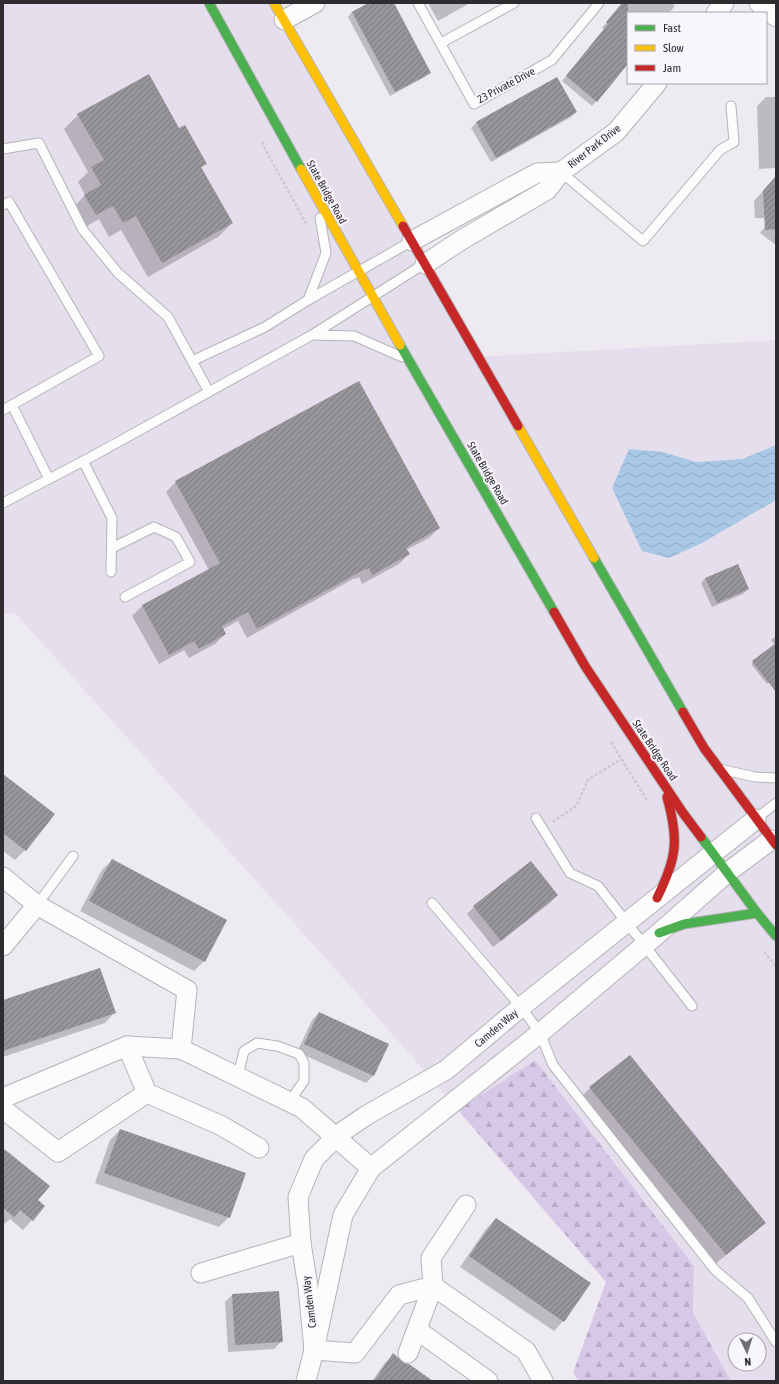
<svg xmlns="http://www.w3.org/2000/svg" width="779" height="1384" font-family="'Asap Condensed',sans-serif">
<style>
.built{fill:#e5deec;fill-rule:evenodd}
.forest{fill:url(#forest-firs)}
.water{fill:url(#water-waves)}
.shadow{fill:#0003}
.building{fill:url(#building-hatch)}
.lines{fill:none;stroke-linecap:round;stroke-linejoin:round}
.lane-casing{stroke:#b5b3b8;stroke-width:11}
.street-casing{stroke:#b5b3b8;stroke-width:21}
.fast-casing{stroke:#b5b3b8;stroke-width:11}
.slow-casing{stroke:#b5b3b8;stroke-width:11}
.jam-casing{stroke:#b5b3b8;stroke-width:11}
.path{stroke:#cbcacc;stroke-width:2.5;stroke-dasharray:3 2;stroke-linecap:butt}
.lane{stroke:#fcfcfd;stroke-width:9}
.street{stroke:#fcfcfd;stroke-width:19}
.fast{stroke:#4caf50;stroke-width:9}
.slow{stroke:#ffc107;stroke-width:9}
.jam{stroke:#c62828;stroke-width:9}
.labels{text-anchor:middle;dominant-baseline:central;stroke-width:4;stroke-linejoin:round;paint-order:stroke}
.street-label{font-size:11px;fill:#2e2c31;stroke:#f9f5fd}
</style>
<defs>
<pattern id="forest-firs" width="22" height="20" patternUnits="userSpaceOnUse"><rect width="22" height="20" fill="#d8c8e8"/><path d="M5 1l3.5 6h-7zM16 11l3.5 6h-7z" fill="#baacc7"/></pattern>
<pattern id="water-waves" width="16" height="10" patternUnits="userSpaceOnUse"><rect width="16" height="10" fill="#a8c8e6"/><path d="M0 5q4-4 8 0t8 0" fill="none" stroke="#91acc6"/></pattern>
<pattern id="building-hatch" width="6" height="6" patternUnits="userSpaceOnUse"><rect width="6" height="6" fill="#97959a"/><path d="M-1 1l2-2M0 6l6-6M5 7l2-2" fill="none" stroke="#7c7a7e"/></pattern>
</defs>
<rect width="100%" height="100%" fill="#edeaf1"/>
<path class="built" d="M3 3H267L472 357 776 340V1381H731L693 1313 694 1266 535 1060 458 1110 346 981 15 613 3 614ZM735 1340H759V1364H735Z"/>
<path class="forest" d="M535 1060 694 1266 693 1313 731 1381H579L573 1373 606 1282 458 1110Z"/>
<path class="water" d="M776 445V500L702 543 669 558 642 551 612 488 629 449 663 452 696 462 743 459Z"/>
<g class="shadow">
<path d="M370 3H393L430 72 425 77 390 96 348 17 352 12Z"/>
<path d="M428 3H470L438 21Z"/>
<path d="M625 3H674L673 5 675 6 669 13H628V63L592 106 562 81 604 29 602 28 617 10Z"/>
<path d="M556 78 576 112 571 117 491 162 471 128 476 123Z"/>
<path d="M766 97H776V168L759 169 757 106Z"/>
<path d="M78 115 179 129 205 164 201 168 232 223 218 237 148 277 121 230 109 237 99 219 82 229 71 210 85 195 78 182 88 172 64 129Z"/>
<path d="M776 176V245L760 233 772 218H755L754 201Z"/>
<path d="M176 482 439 528 429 538 406 550 409 554 399 564 362 584 359 577 356 579 355 578 247 638 238 621 223 629 225 634 215 644 189 658 184 650 159 664 132 616 142 606 209 570 166 492Z"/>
<path d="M706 578 748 589 743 594 712 607 701 583Z"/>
<path d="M776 636V677L767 684 751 664 775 645 771 640Z"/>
<path d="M3 775 53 814 25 850 15 860 3 851Z"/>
<path d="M112 860 204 961 194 971 80 911 102 870Z"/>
<path d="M557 895 550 903 493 947 467 914 474 907Z"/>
<path d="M3 1002 114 1013 105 1023 3 1057Z"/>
<path d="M319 1013 388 1044 373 1076 366 1083 297 1052 312 1020Z"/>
<path d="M590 1088 764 1223 755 1232 715 1264 580 1098Z"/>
<path d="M120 1130 229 1217 219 1227 95 1183 110 1140Z"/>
<path d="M3 1149 37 1200 32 1220 23 1230 10 1219 3 1225Z"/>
<path d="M496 1219 563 1321 554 1331 460 1267 486 1229Z"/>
<path d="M232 1295 282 1341 274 1349 228 1352 225 1302Z"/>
<path d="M393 1355 403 1364 431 1381H372L384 1364Z"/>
</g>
<g class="building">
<path d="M368 3H394L431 73 395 92 352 12Z"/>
<path d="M622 3H628V64L597 102 566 76 608 24 606 22Z"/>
<path d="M149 74 179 128 185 125 207 164 201 167 233 223 162 263 136 216 123 223 113 206 96 215 84 195 101 185 91 167 104 160 77 114Z"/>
<path d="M557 77 577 112 496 158 476 122Z"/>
<path d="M776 176V229L765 230 763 191Z"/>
<path d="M359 381 440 528 408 546V547L406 548 410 554 372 575 369 568 366 570 365 569 257 629 248 612 222 626 226 634 199 649 194 641 169 655 142 605 220 563 175 481Z"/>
<path d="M738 564 749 589 717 603 705 578Z"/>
<path d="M776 643V692L752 661Z"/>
<path d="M3 774 55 814 26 851 3 833Z"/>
<path d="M112 859 227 920 205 962 89 901Z"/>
<path d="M531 861 558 895 501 941 473 906Z"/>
<path d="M100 968 116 1013 3 1051V1000Z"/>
<path d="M319 1012 389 1044 374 1076 304 1044Z"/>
<path d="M630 1055 766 1223 726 1255 589 1087Z"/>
<path d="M120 1129 246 1173 230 1218 104 1173Z"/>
<path d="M3 1148 50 1186 38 1200 45 1206 33 1221 20 1210 14 1217 3 1208Z"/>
<path d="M496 1218 591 1283 564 1322 469 1256Z"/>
<path d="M279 1291 283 1342 235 1345 232 1294Z"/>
<path d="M393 1353 404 1363 409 1364 433 1381H374Z"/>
</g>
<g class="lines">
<g class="lane-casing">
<g id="lane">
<path d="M418 3 474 104 552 60 599 3"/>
<path d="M441 43 514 3"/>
<path d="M3 149 39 143 83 230 118 273 168 317 209 392"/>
<path d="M561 172 643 241 720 150 734 142 731 106"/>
<path d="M3 205 9 202 99 356 3 410"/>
<path d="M308 300 412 241"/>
<path d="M312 335 354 336 402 357"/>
<path d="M192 361 265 327 308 300 326 253 320 218"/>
<path d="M12 405 49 479"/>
<path d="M83 461 112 518 111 572"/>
<path d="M3 503 91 457 312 335 424 264"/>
<path d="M112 548 154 527 176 537 190 562 125 597"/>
<path d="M724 770 755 777 776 778"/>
<path d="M536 818 570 873 598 886 692 1006"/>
<path d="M757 818 776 803"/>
<path d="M432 903 521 1007 540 1033 553 1065 715 1270 748 1298 776 1342"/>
<path d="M37 905 73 856"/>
<path d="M238 1076 244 1051 257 1043 277 1046 299 1054 304 1063V1081L289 1102"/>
</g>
</g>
<g class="street-casing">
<g id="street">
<path d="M759 3 776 17"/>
<path d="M716 13 724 3"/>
<path d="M284 20 315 3"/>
<path d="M412 241 537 173 561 172"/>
<path d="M425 264 463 239 547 190 561 172 616 132 657 83"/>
<path d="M3 877 37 905 187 990 181 1049 302 1108 371 1168"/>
<path d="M3 946 37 905"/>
<path d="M147 1093 222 1126 259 1148"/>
<path d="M3 1098 127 1046 181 1049"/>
<path d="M3 1109 58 1152 147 1093 127 1046"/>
<path d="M201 1273 301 1243"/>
<path d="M417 1330 488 1381"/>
<path d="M314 1350 308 1287 301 1243 298 1197 314 1159 339 1134 367 1115 446 1070 521 1007 756 819"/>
<path d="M314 1350 355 1353 399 1295 433 1286 526 1351 543 1381"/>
<path d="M408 1353 433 1286 431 1258 466 1205"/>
<path d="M306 1381 314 1350 343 1215 371 1168 540 1033 659 933 728 872 771 840"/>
</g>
</g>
<g class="fast-casing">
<g id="fast">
<path d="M209 3 301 169"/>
<path d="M400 345 554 612"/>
<path d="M594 558 683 712"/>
<path d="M701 837 757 913 776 936"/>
<path d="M659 933 684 924 757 913"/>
</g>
</g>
<g class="slow-casing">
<g id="slow">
<path d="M274 3 403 226"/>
<path d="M301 169 400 345"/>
<path d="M518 426 594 558"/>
</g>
</g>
<g class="jam-casing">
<g id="jam">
<path d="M403 226 518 426"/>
<path d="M554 612 585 666 683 813 701 837"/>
<path d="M683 712 704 748 776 845"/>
<path d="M657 898C677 858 679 840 667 797"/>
</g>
</g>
<g class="path">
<path d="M262 142 265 149 307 225"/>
<path d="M611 742 648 802"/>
<path d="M553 822 577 805 588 780 621 759"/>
<path d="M764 952 776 966"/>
</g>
<use href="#lane" class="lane"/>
<use href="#street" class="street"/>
<use href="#fast" class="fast"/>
<use href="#slow" class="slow"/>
<use href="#jam" class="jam"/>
</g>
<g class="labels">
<g class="street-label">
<text transform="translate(506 85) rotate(-28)">23 Private Drive</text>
<text transform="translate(594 146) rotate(-38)">River Park Drive</text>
<text transform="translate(327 192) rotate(61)">State Bridge Road</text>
<text transform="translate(488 473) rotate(60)">State Bridge Road</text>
<text transform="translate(655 750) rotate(56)">State Bridge Road</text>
<text transform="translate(496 1028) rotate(-40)">Camden Way</text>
<text transform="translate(309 1302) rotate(-97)">Camden Way</text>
</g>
</g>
<rect width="779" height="1384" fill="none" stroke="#2e2c31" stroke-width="8"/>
<rect x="627" y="12" width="140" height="72" fill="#f9f5fd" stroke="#a8a5ab"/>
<rect x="635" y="25" width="20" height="6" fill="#4caf50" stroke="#a8a5ab"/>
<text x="663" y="32" font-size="12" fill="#2e2c31">Fast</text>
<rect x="635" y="45" width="20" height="6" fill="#ffc107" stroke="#a8a5ab"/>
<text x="663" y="52" font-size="12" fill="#2e2c31">Slow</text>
<rect x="635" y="65" width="20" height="6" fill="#c62828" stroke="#a8a5ab"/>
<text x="663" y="72" font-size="12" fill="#2e2c31">Jam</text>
<g transform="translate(747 1352) rotate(176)"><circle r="19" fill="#f9f5fd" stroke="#a8a5ab"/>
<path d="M0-3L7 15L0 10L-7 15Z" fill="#716e74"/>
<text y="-6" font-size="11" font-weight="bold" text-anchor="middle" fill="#2e2c31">N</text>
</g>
</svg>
